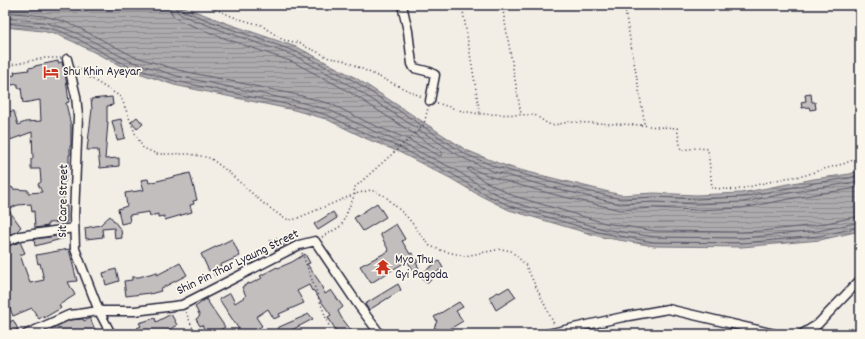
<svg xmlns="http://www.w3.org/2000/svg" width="865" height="339" font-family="Dekko,sans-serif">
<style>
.water{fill:url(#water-rules);stroke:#76747f}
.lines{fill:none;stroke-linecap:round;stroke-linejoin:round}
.shore{stroke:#5a5969;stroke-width:1}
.building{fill:#c2bebe;stroke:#22223b}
.street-casing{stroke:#22223b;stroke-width:11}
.path{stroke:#22223b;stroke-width:1.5;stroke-dasharray:1 3;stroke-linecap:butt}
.street{stroke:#fbf7ec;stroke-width:8}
.labels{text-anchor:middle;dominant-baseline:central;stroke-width:3.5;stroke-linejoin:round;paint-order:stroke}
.poi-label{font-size:13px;fill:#22223b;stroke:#fbf7ec;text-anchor:start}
.street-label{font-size:13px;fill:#22223b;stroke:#fbf7ec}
</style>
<defs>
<pattern id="water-rules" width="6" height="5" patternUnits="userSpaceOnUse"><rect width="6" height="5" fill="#aeabad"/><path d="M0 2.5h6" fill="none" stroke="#8d8b8e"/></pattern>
</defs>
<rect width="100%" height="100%" fill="#f2eee5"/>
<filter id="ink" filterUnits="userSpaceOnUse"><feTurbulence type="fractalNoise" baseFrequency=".025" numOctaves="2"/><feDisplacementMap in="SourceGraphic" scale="8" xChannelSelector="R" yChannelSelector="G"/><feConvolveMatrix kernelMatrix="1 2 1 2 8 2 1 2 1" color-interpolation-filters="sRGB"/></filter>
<g filter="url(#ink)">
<path class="water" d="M5 5H179L226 23 299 48 356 78 466 150 498 163 516 169 621 195 654 193 696 195 741 193 814 179 850 174 860 170V231L820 240 742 247 654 246 601 237 509 210 477 194 450 178 397 151 367 139 326 119 294 110 174 85 127 69 74 42 58 35 42 31 5 27Z"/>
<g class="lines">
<g class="shore">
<path d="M175 5 177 11 181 15 223 31 295 56 351 86 463 158 495 172 557 189 620 204 654 202 697 204 743 202 815 188 851 183 860 180"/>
<path d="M181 5V9L184 11 225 27 297 52 354 81 465 154 496 167 558 184 621 199 654 197 697 199 742 197 815 183 850 178 860 174"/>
<path d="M5 12 44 16 63 21 81 29 133 56 178 70 298 95 331 104 373 125 403 137 440 156 442 155V152L348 91 293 62 221 37 178 20 172 14 169 5"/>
<path d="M5 18 43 22 61 27 79 34 130 61 177 76 296 101 329 110 371 130 401 143 454 169 481 186 512 202 603 229 655 237 742 238 818 231 860 222"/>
<path d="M5 23 43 27 60 31 76 38 128 66 175 81 295 106 327 115 369 135 399 147 452 174 479 191 510 206 602 233 654 242 742 243 819 236 860 227"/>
<path d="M860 186 852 189 816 194 742 208 696 210 654 208 620 210 556 195 512 183 492 177 470 168 467 169 484 181 514 196 605 223 655 231 741 232 761 231 817 225 860 216"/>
</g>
</g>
<g class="building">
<path d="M58 61V63L62 62 66 79 69 102 66 103 71 126V146H70V155H69V166H65L66 177 65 182H64V206H67V222L48 223V226L35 228 34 211 32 212 31 204 18 205 8 209 21 227 16 232 5 236V180L10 188 12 187 13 189 28 190V193L42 192 38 184 41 182 40 169H31V159H33L32 132 10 140 9 128H7V112L14 111 18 125 25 122 41 121 40 100 23 103 21 88H18V84L5 86V76L15 75 14 72 29 70 28 68 35 67V66Z"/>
<path d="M811 94 812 102H815L816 109 810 110 809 107 802 108 801 102 806 101 805 95Z"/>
<path d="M112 97 113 105 107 106V122H108L105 159 119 158V166L100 168 98 150H87L92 109 91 99Z"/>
<path d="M137 117 143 124 137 129 131 122Z"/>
<path d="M121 119 125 138 117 140 112 121Z"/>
<path d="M190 173 197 200 193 201 194 204 190 205 192 212 165 220 164 216 158 217V214L150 216 149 212 129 215 130 222 121 224 118 209 127 206 125 193 144 190 141 180 148 179 149 183Z"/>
<path d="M377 203 386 217 363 231 354 218Z"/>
<path d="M333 212 337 218 318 230 314 224Z"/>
<path d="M110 216 121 230 122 238 115 239 114 228 102 229 103 237 86 239 85 228 100 225Z"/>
<path d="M396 224 405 239 402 241 410 254 412 253 418 262 416 263 419 268 414 271 407 261 371 283 360 266 389 251 380 234Z"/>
<path d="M65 235V238L35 246 34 239Z"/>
<path d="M288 235 291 240 276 251 270 241 276 238 278 241Z"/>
<path d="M232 239 240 256 220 265 223 272 215 276 211 269 209 271 201 254Z"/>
<path d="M20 242 25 253 20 255 30 283 44 280 40 263 38 264 36 255 69 249 77 281 68 282 75 295 59 305 61 308 44 318 43 316 39 319 32 308 13 316 5 296V247Z"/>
<path d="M305 254 310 263 307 264 319 281 325 294 331 290 343 307 338 311 341 317 354 334H338L328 317 331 315 313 290 312 291 309 285 297 291 304 303 279 314 280 316 274 319 268 309 256 317 262 326 257 329 260 334H242L219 299 230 293 235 303 246 296 242 287 249 283 250 284 262 278 260 276 277 267 278 268 292 262Z"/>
<path d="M439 261 443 268 437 272 438 273 431 277 432 279 426 283 419 273H422Z"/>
<path d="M180 263 187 275 160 289 161 291 150 294V293L126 296 124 281 132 280V277H139L157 272V275Z"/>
<path d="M116 269 119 281 106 285 103 273Z"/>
<path d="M398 284 401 290 369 310 365 304Z"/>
<path d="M509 287 516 297 496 310 489 297 498 292 499 293Z"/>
<path d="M206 299 225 327 217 332 218 334H207L202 325 200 326 196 319 200 316 195 307Z"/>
<path d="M459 302 463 307 456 311 463 321 445 332 434 328 437 321 434 317Z"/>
<path d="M171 314 177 325 162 334H140L137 328 141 326 139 323 155 318 156 322Z"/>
<path d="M309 314 313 319 284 334H281L277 328Z"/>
<path d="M90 318 96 332 92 334H40L70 320 83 319 84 321Z"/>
<path d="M13 320 18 329 10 334H5V325Z"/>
</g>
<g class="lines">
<g class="street-casing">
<g id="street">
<path d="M402 5 408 31 412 64 414 68 430 72 435 75 430 101"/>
<path d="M67 59 76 96 78 116 74 216 75 249 99 311 111 334"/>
<path d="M5 242 20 236 74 228"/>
<path d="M27 334 69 315 78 314 99 311H135L182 305 299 245 315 241 359 306 380 334"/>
<path d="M547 334 623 317 668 309 775 334"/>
<path d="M802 334 817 325 860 280"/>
</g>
</g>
<g class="path">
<path d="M200 5 213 8 236 18 261 25 283 40 301 43 306 47 320 53 329 58 343 60 422 97"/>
<path d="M462 5 480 114"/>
<path d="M502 5 521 114"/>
<path d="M5 66 45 58H61"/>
<path d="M77 67 87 76 121 97 135 133 143 148 157 154H190L210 158 226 170 263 203 285 219 293 220 355 194 371 190 385 196 408 218 430 246 443 251 465 256 501 249 511 251 525 264 554 324"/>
<path d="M437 103 462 111 480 114 535 115 548 124 554 125 569 122 641 125 644 123V119L624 5"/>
<path d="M641 125 658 127 677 128 681 150 697 148 708 149 712 188 736 190 785 178 803 176 820 170 843 164 860 157"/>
<path d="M322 237 341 226 355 194 354 188 418 131 424 124 428 108"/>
<path d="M302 253 332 334"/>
<path d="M186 312 195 334"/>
</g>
<use href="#street" class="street"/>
</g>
</g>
<defs>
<g id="hotel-bare" transform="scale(1.2)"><path d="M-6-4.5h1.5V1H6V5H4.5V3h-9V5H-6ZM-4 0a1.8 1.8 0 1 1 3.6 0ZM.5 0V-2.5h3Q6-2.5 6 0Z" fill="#c8321e" stroke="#fbf7ec" stroke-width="2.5" paint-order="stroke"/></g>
<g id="temple-bare" transform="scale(1.2)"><path d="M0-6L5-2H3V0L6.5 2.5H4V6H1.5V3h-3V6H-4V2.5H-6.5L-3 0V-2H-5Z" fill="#c8321e" stroke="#fbf7ec" stroke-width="2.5" paint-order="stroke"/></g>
</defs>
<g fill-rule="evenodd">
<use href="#hotel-bare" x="51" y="72"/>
<use href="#temple-bare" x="383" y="267"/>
</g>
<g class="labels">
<g class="poi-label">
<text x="63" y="72">Shu Khin Ayeyar</text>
<text x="395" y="260">Myo Thu<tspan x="395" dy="15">Gyi Pagoda</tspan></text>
</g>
<g class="street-label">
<text transform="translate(64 201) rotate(-89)">Sit Care Street</text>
<text transform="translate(238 263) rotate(-26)">Shin Pin Thar Lyaung Street</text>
</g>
</g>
<rect width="865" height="339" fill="none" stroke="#fbf7ec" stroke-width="20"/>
<rect x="10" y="10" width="845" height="319" fill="none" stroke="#22223b" stroke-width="1.5" filter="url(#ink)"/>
</svg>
